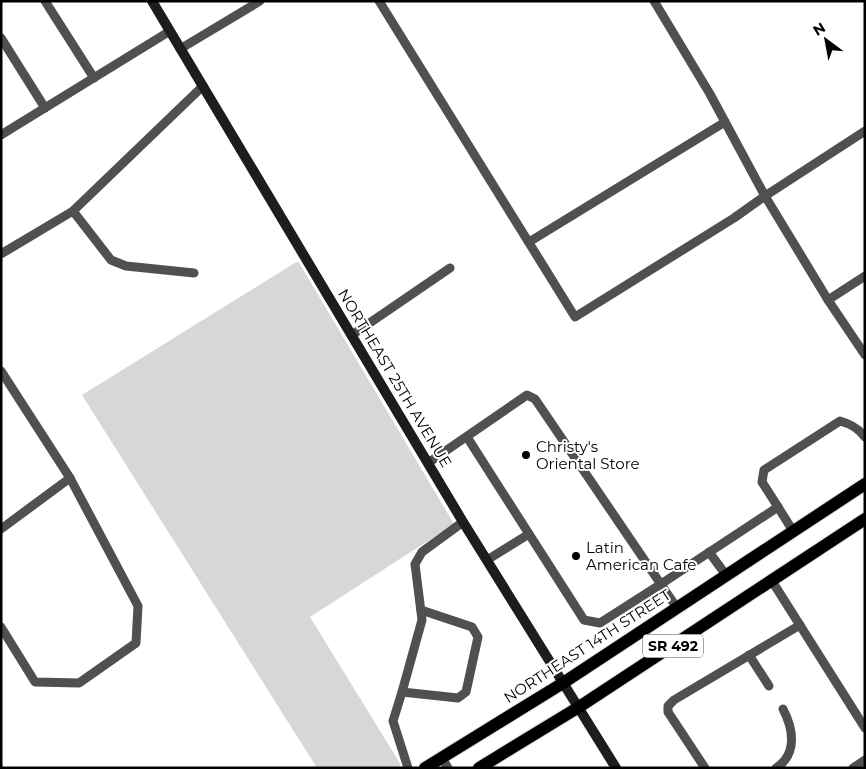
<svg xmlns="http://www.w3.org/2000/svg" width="866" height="769" font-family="Montserrat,sans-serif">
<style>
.green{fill:#d7d7d7}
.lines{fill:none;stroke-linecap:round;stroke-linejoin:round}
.primary-casing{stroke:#dbdbdb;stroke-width:14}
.lane{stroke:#505050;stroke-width:9}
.secondary{stroke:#1d1d1d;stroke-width:10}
.primary{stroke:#000;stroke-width:12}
.poi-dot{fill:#000;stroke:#fff;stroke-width:2}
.labels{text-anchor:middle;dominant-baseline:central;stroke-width:4;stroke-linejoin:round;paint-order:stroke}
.shield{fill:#fff;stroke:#4c4c4c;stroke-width:1}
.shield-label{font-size:14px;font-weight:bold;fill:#000}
.street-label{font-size:15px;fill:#000;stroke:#fff}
.poi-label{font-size:15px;fill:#000;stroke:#fff;text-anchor:start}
</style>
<rect width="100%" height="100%" fill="#fff"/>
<path class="green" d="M298 261 454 524 310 617 401 765 397 768H317L82 395Z"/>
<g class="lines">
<g class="primary-casing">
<g id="primary">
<path d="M425 768 563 683 865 484"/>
<path d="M479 768 579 707 865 519"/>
</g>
</g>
<g class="lane">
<path d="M45 1 94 78"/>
<path d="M379 1 575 317 734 218 765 196 828 300 865 276"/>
<path d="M654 1 710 94 765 196 865 131"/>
<path d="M1 38 45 108"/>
<path d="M180 49 260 1"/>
<path d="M1 135 170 31"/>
<path d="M73 211 111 260 126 266 194 273"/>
<path d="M529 242 725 122"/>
<path d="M1 254 73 211 203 86"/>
<path d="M828 300 865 355"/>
<path d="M352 335 450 268"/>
<path d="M1 371 70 478"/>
<path d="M467 437 584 620 600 623 661 584 778 507 793 531"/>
<path d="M428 463 527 395 535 399 677 608"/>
<path d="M778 507 762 482 764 470 840 421C851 424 858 428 865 437"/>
<path d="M1 529 70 478 138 606 136 643 79 683 35 682 1 627"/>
<path d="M709 552 726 575"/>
<path d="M487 560 529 534"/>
<path d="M772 581 865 728"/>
<path d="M749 655 769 686"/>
<path d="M402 692 458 698 466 692 478 637 472 627 421 610"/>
<path d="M442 758 448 768"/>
<path d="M408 768 393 721 402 692 422 620 415 564 422 552 463 522"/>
<path d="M705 768 668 712V706L674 700 800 625"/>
<path d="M776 768C798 754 793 728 783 709"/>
<path d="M853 768 865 760"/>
</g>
<path class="secondary" d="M152 1 463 522 616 768"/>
<use href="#primary" class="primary"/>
</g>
<g class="poi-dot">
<circle cx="526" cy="455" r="5"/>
<circle cx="576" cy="556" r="5"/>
</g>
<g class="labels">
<rect class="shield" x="643" y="634.5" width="60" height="23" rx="4"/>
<g class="shield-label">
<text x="673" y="646">SR 492</text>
</g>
<g class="street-label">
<text transform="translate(395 378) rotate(59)">NORTHEAST 25TH AVENUE</text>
<text transform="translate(587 646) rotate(-33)">NORTHEAST 14TH STREET</text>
</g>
<g class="poi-label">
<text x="536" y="446">Christy's<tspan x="536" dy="17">Oriental Store</tspan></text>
<text x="586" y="547">Latin<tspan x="586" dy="17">American Cafe</tspan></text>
</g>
</g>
<rect width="866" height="769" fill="none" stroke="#000000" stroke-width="5"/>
<g transform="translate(826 40) rotate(328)" stroke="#ffffff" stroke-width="4" paint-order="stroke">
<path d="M0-4L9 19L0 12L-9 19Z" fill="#000000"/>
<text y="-8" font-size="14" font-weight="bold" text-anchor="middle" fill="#000000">N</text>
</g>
</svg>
